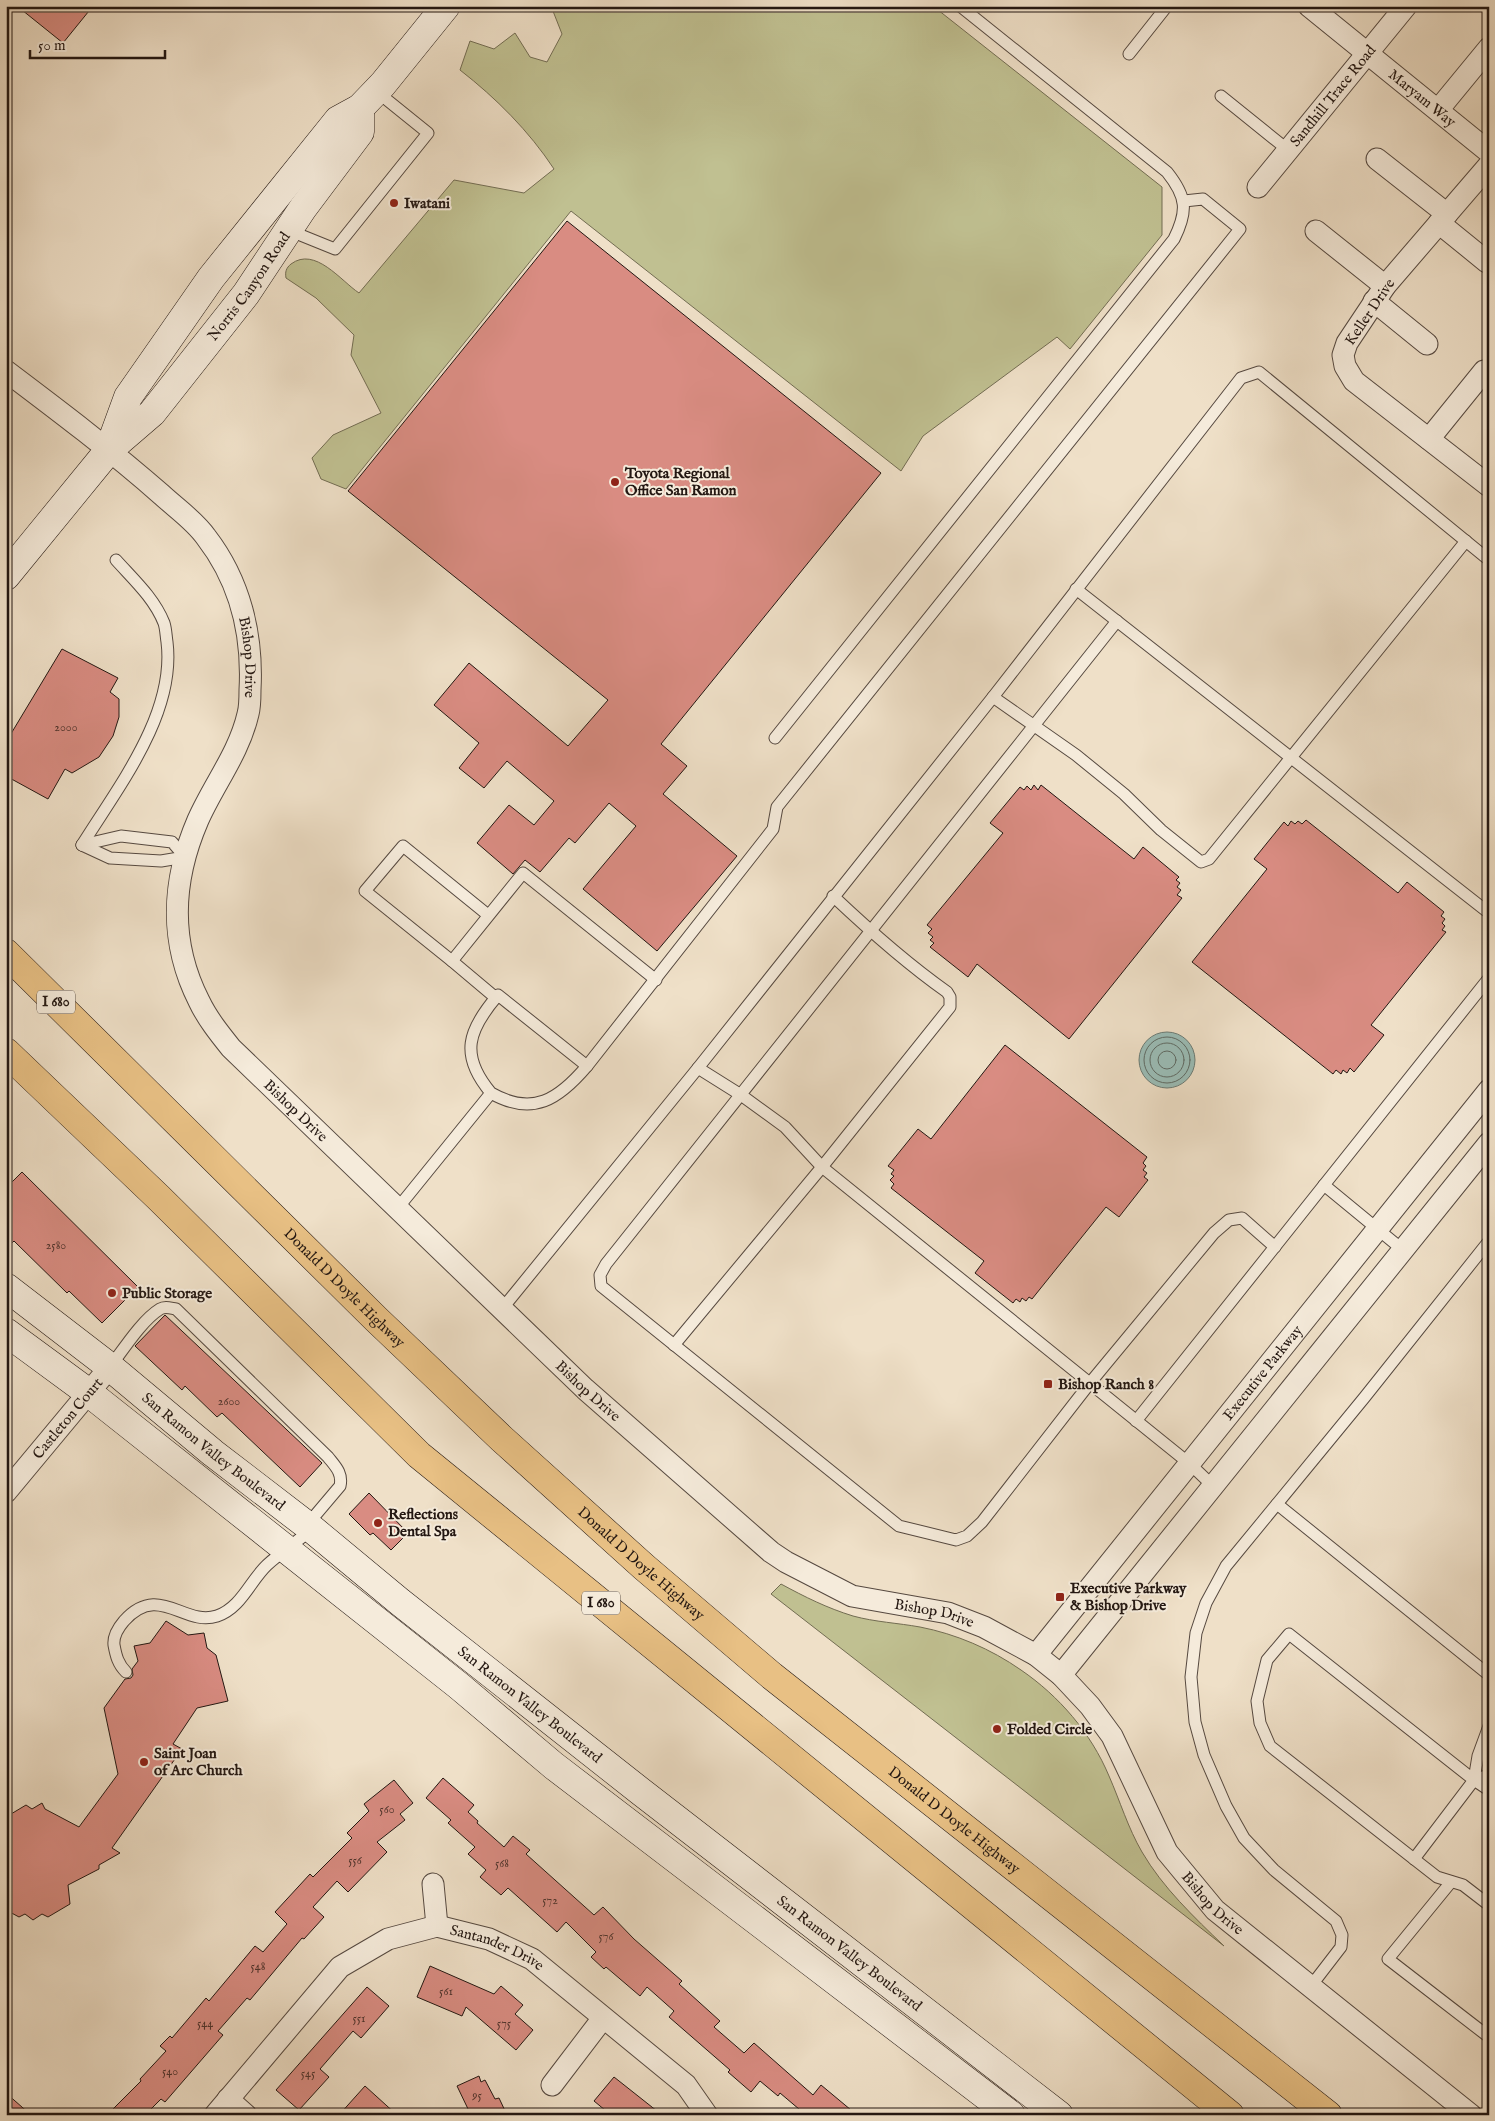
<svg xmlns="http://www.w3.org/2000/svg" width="1495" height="2121" font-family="'IM FELL English',serif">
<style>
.green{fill:#c0c091;stroke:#726c52}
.water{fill:#9abdb7;stroke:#6a7b75}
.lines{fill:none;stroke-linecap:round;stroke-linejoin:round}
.shore{stroke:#5e6a64;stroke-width:1}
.building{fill:#d98c82;stroke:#231712}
.lane-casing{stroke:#564940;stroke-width:13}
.street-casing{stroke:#564940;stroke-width:23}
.secondary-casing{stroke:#231712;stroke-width:29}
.highway-casing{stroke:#231712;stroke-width:29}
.lane{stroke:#f5ebdb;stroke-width:11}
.street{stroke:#f5ebdb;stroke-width:21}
.secondary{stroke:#f5ebdb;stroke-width:28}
.highway{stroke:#e8c084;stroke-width:28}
.poi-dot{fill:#8f2418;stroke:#f5ebdb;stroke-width:2}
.labels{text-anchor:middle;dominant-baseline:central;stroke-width:4;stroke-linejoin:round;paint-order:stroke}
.number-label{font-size:12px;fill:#50342e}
.shield{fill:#f5ebdb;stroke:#62574e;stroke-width:1}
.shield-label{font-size:14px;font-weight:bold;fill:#231712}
.street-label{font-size:15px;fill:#231712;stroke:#f5ebdb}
.poi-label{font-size:15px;font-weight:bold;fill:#231712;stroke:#f5ebdb;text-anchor:start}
</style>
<rect width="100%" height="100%" fill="#efe0c8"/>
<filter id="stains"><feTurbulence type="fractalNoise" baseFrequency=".004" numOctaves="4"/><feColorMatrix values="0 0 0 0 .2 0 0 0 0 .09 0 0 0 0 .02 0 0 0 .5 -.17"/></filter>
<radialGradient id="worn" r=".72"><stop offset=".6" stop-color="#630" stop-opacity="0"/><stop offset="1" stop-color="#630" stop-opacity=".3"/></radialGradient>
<g class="green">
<path d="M551 6H933L1162 187V235L1070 349 1057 337 923 436 901 471 571 211 346 489 321 479 312 458 333 435 381 413 351 355 354 335 316 298 286 278C285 272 286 268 291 264 315 246 341 281 359 293L454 180 524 193 554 169C529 131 496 98 460 70L470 41 494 49 515 33 530 57 547 62 562 34Z"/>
<path d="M781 1584C805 1597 827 1608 853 1616 875 1622 898 1623 920 1627 956 1634 991 1649 1021 1670 1059 1696 1091 1733 1109 1776 1120 1801 1128 1828 1142 1852 1163 1888 1194 1917 1224 1946L771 1594Z"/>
</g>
<circle class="water" cx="1167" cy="1060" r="28"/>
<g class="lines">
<g class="shore">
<circle cx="1167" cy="1060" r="23"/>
<circle cx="1167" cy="1060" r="17"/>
<circle cx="1167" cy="1060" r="9"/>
</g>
</g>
<g class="building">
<path d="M17 6H93L63 43Z"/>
<path d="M567 221 881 473 661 744 687 766 663 794 737 856 657 951 583 889 636 826 609 803 575 843 569 838 540 872 525 860 513 874 477 843 509 805 534 825 554 801 507 761 484 788 459 768 479 743 434 705 469 663 568 746 608 700 348 491Z"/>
<path d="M62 649 118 678 110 692 119 699V717L113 736 99 757 72 773 65 769 48 799 6 776V742Z"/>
<path d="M1034 785 1038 790 1041 785 1134 859 1143 847 1179 877 1176 880 1180 883 1177 887 1181 890 1177 895 1182 898 1069 1039 977 964 968 977 930 947 934 943 930 940 933 937 928 933 932 929 927 925 1003 833 990 823 1020 787 1024 790 1027 786 1031 790Z"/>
<path d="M1306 820 1398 893 1407 882 1444 912 1441 916 1445 919 1442 923 1445 926 1442 930 1446 932 1371 1025 1384 1035 1354 1072 1350 1068 1347 1073 1343 1070 1341 1074 1336 1070 1333 1074 1192 962 1267 869 1254 859 1284 822 1288 826 1291 821 1295 824 1298 821 1302 824Z"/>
<path d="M1005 1045 1147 1157 1143 1163 1146 1166 1143 1170 1147 1173 1144 1177 1148 1180 1119 1217 1106 1207 1032 1299 1029 1297 1026 1301 1022 1298 1020 1302 1016 1299 1013 1303 975 1273 984 1261 891 1188 894 1184 890 1180 894 1176 891 1174 894 1170 888 1166 918 1129 931 1139Z"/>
<path d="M22 1172 138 1287 102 1323 69 1291 67 1293 14 1241 6 1249V1188Z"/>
<path d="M165 1315 322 1463 300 1487 222 1413 217 1417 185 1386 182 1390 135 1346Z"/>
<path d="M369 1493 408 1533 391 1550 373 1533 370 1535 349 1514Z"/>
<path d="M166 1621 188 1635 204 1633 207 1648 216 1655 228 1701 197 1708 173 1744 182 1749 112 1848 120 1853 99 1865V1869L68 1885 70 1904 48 1917 42 1914 33 1920 25 1914 19 1917 6 1910V1817L26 1805 32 1809 42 1803 45 1809 79 1827 118 1774 104 1708 125 1679 131 1678 133 1675 132 1669 138 1661 134 1646 150 1643Z"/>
<path d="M443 1778 474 1805 468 1812 478 1821 477 1823 504 1847 513 1836 530 1850 526 1854 594 1915 603 1907 634 1939 682 1981 679 1984 720 2021 714 2027 744 2053 754 2043 813 2095 821 2085 857 2115H806L780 2093 778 2096 760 2081 751 2092 728 2072 730 2070 669 2017 674 2011 647 1987 640 1996 606 1967 604 1969 591 1957 596 1952 566 1922 557 1932 508 1888 501 1895 480 1877 486 1870 468 1854 475 1847 448 1823 451 1820 426 1798Z"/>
<path d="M394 1780 413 1803 400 1814 405 1820 377 1842 387 1852 348 1892 337 1881 313 1907 324 1917 304 1939 302 1938 250 2000 247 1998 218 2031 223 2035 165 2102 161 2099 145 2115H107L141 2081 140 2079 166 2051 160 2046 170 2036 172 2038 206 1998 209 2001 255 1946 263 1952 287 1924 275 1912 310 1874 313 1877 352 1838 347 1833 369 1811 364 1804Z"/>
<path d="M430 1966 494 1994 501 1986 523 2005 515 2014 533 2030 516 2050 466 2007 462 2016 417 1997Z"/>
<path d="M367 1987 389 2006 361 2038 353 2031 320 2069 329 2077 299 2110 276 2090Z"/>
<path d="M479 2076 481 2082 485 2080 495 2099 499 2098 507 2115H460L469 2111 457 2086Z"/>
<path d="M614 2077 662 2115H611L594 2101Z"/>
<path d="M365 2086 397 2115H339Z"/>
<path d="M6 2093 31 2115H6Z"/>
</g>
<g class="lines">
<g class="lane-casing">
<g id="lane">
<path d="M1129 54 1167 6"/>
<path d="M1221 96 1288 150"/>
<path d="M288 230 335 249 428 133 376 91"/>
<path d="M1076 589 1489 913"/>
<path d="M1117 621 606 1264 600 1275 601 1286 899 1526 956 1540 967 1536 982 1522 1090 1383 1214 1233 1229 1220 1242 1218 1275 1247"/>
<path d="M993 697 1076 755 1124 794 1161 830 1201 862 1209 859 1466 541"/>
<path d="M775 738 1174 239C1188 211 1187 197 1167 172L960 6"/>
<path d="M82 845C118 787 176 714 167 642 166 636 166 629 164 623 154 598 134 580 116 560"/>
<path d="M82 845 121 836 172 842 185 857"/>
<path d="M82 845 110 858 161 861 185 857"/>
<path d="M488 915 403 846 365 891 452 961 496 998"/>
<path d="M452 961 523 873 656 980"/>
<path d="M587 1066 773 829 777 807 1240 229 1203 199 1184 201"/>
<path d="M698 1068 741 1095 785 1127 822 1167 1190 1464 1213 1486"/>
<path d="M1324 1185 1403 1250"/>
<path d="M397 1209 491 1093C459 1055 468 1030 498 995L587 1066C559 1099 533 1117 491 1093"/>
<path d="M502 1309 698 1068 993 697 1241 378 1259 372 1489 560"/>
<path d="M674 1345 822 1167 950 1007V997L947 992C906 963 870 931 833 896"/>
<path d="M110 1367C123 1350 142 1320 160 1309 165 1306 170 1308 176 1309L328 1457C335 1466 343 1473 340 1486L307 1525"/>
<path d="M1136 1421 1489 978"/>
<path d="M1277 1504 1489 1675"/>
<path d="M126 1672C118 1664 116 1656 114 1645 113 1636 118 1628 124 1621 159 1582 184 1627 217 1616 241 1608 250 1581 267 1565 281 1552 298 1541 312 1529"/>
<path d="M1489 1726 1478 1756 1474 1780 1414 1859 1270 1746 1260 1723 1257 1701 1267 1660 1289 1634 1474 1780 1489 1790"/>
<path d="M1474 1780 1489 1775"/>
<path d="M1414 1859 1437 1877 1463 1885 1489 1905"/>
<path d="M1451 1882 1388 1959 1489 2037"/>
<path d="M1311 1986 1341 1947 1342 1935 1336 1921 1274 1870 1244 1838 1226 1806 1204 1755 1195 1722 1191 1677 1196 1633 1206 1603 1226 1566 1364 1398 1489 1241"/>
</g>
</g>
<g class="street-casing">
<g id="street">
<path id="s1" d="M1309 6 1489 152"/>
<path d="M1438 110 1489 48"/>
<path d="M1377 159 1447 214"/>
<path d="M1489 165 1385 286 1347 343 1343 355 1345 366 1354 381 1489 486"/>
<path id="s2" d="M1258 187 1406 6"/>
<path d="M1439 223 1487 262"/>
<path d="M1316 231 1385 286"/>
<path d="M1374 301 1427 344"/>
<path id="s3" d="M6 371C59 411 112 451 162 495 176 508 195 521 206 537 240 581 253 635 250 690 250 698 250 707 248 714 239 753 214 784 198 820 172 880 169 942 199 1001 207 1018 219 1033 231 1048L585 1389 771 1552 786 1562 852 1596 948 1613 984 1627 1036 1655 1061 1675 1090 1706 1112 1736 1167 1852 1215 1910 1471 2115"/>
<path d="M1429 439 1484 371"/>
<path id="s4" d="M6 1492 110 1367"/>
<path id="s5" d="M1036 1655 1489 1090"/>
<path d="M1061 1675 1489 1143"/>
<path d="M433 1884 437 1926"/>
<path d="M552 2085 603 2018"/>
<path d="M228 2099 246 2115"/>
<path id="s6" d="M215 2115 340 1967 388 1939 437 1926 489 1939 532 1959 686 2085 707 2115"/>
</g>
</g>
<g class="secondary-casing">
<g id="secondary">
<path d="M109 449 128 397 172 334 211 278 338 120 360 108 383 84 446 6"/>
<path id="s7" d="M6 576 109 450 152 413 246 294 303 208 360 132V108"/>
<path id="s8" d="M6 1287 110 1367 213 1453 312 1529 400 1602 640 1791 1059 2115"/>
<path d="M6 1332 89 1393 459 1686 554 1766 1011 2115"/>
</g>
</g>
<g class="highway-casing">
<g id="highway">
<path id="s9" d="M6 953 376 1319 502 1439 644 1567 772 1676 1328 2115"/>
<path d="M6 1052 159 1198 419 1455 1230 2115"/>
</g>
</g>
<use href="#lane" class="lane"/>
<use href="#street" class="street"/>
<use href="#secondary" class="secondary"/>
<use href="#highway" class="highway"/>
</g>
<g class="poi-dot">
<circle cx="394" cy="203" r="5"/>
<circle cx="615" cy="482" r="5"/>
<circle cx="112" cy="1293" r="5"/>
<rect x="1043" y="1379" width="10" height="10" rx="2.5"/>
<circle cx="378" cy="1523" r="5"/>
<rect x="1055" y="1592" width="10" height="10" rx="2.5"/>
<circle cx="997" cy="1729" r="5"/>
<circle cx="144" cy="1762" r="5"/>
</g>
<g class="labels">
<g class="number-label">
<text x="66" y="727">2000</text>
<text x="56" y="1245">2580</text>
<text x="229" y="1401">2600</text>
<text x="387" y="1809">560</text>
<text x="355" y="1860">556</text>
<text x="502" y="1863">568</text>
<text x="550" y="1900">572</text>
<text x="606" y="1936">576</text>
<text x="258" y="1966">548</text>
<text x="446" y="1991">561</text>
<text x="359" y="2018">551</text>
<text x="205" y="2023">544</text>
<text x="504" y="2023">575</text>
<text x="170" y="2071">540</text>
<text x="308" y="2073">545</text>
<text x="477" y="2095">95</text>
</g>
<g class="shield">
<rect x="37" y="990.5" width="38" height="23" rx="4"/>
<rect x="582" y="1591.5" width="38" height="23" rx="4"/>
</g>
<g class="shield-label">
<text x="56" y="1002">I 680</text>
<text x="601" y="1603">I 680</text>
</g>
<g class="street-label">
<text stroke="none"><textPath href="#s2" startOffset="118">Sandhill Trace Road</textPath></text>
<text stroke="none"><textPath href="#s1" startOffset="146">Maryam Way</textPath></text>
<text stroke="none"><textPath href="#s7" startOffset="379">Norris Canyon Road</textPath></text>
<text transform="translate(1370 312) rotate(-56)">Keller Drive</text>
<text stroke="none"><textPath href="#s3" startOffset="390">Bishop Drive</textPath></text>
<text stroke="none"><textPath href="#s3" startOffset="899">Bishop Drive</textPath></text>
<text stroke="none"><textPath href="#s9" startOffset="476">Donald D Doyle Highway</textPath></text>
<text stroke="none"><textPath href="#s5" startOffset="362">Executive Parkway</textPath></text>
<text stroke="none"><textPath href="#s3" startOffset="1304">Bishop Drive</textPath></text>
<text stroke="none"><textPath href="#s4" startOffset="96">Castleton Court</textPath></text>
<text stroke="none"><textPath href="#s8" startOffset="265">San Ramon Valley Boulevard</textPath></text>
<text stroke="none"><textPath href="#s9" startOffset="881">Donald D Doyle Highway</textPath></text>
<text stroke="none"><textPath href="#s3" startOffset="1724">Bishop Drive</textPath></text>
<text stroke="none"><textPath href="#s8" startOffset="670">San Ramon Valley Boulevard</textPath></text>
<text stroke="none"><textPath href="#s9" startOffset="1286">Donald D Doyle Highway</textPath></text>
<text stroke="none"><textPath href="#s3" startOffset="2144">Bishop Drive</textPath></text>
<text stroke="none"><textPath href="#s6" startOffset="364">Santander Drive</textPath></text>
<text stroke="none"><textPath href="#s8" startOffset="1075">San Ramon Valley Boulevard</textPath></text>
</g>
<g class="poi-label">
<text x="404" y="203">Iwatani</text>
<text x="625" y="473">Toyota Regional<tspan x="625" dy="17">Office San Ramon</tspan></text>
<text x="122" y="1293">Public Storage</text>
<text x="1058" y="1384">Bishop Ranch 8</text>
<text x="388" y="1514">Reflections<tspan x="388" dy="17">Dental Spa</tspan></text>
<text x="1070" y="1588">Executive Parkway<tspan x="1070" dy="17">&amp; Bishop Drive</tspan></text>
<text x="1007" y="1729">Folded Circle</text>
<text x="154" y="1753">Saint Joan<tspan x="154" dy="17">of Arc Church</tspan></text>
</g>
</g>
<rect width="1495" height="2121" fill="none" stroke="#efe0c8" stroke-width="25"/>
<rect x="8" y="8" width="1480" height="2106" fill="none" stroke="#231712" stroke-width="2.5"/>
<rect x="12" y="12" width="1470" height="2096" fill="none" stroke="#231712"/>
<path d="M30 50v8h135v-8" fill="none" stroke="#231712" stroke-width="2.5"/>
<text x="38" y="50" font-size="15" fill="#231712" stroke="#f5ebdb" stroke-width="4" paint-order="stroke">50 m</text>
<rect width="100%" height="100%" filter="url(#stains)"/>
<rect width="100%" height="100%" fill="url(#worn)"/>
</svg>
